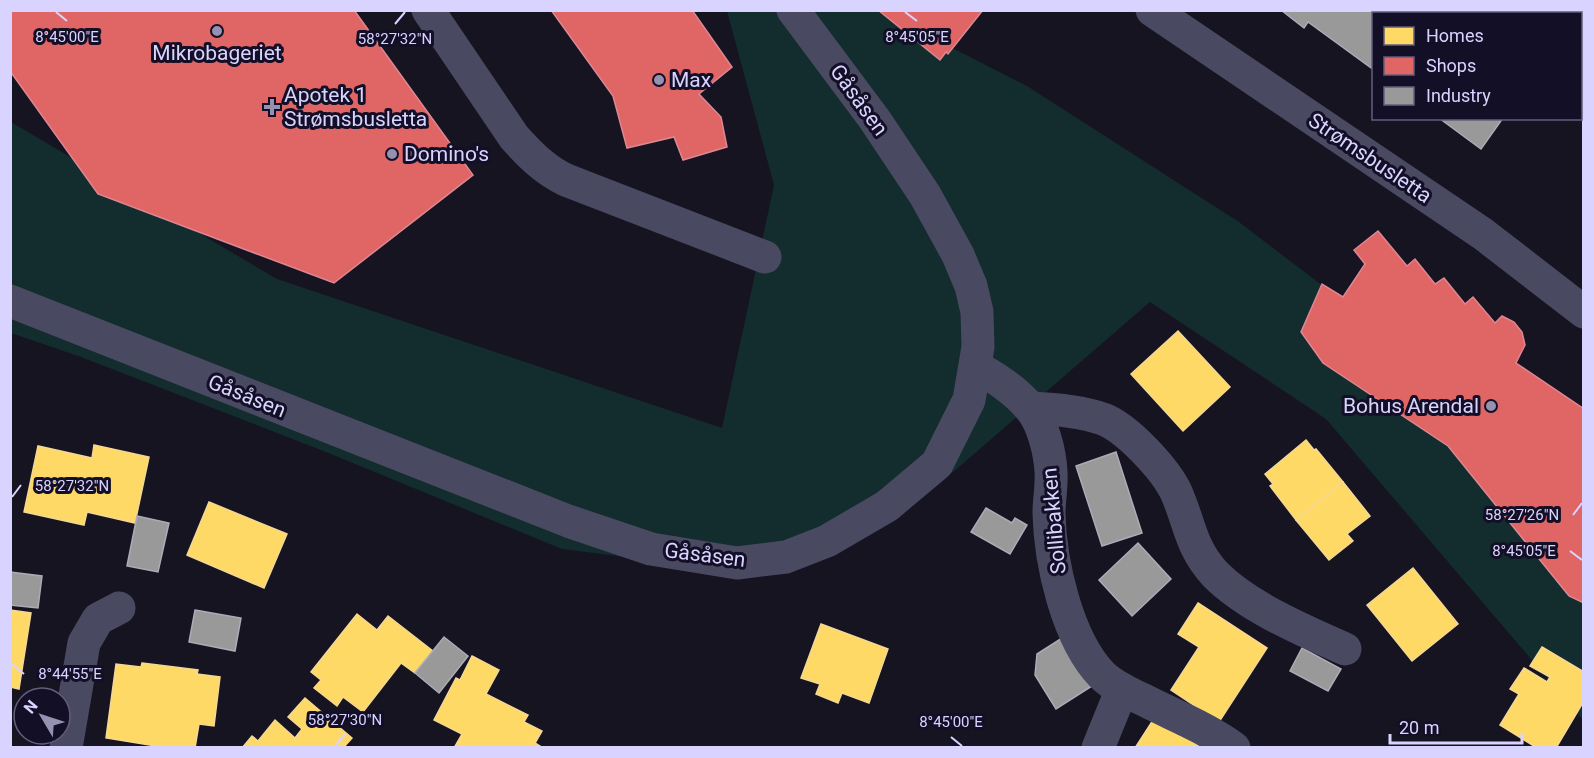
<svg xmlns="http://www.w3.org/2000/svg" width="1594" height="758" font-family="Roboto,sans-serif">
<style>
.green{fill:#132c2d}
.homes{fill:#ffd966;stroke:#f4d894;stroke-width:1.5}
.shops{fill:#e06666;stroke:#de8794;stroke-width:1.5}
.industry{fill:#999;stroke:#acabb8;stroke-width:1.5}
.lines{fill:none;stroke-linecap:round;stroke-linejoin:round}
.minor{stroke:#4a4962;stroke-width:33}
.tertiary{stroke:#4a4962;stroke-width:33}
.ticks{fill:none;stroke:#d9d4ff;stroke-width:2}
.poi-dot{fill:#9591b1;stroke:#130f26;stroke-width:2}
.labels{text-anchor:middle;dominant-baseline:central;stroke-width:6;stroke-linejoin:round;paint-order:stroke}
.poi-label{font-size:21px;fill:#d9d4ff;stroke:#130f26;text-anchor:start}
.street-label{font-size:21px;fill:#d9d4ff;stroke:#130f26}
.ticks-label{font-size:15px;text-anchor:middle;fill:#d9d4ff;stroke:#130f26;stroke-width:6;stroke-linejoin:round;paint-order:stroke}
</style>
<rect width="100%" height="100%" fill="#161421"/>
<path class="green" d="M727 11H880L1027 86 1239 222 1449 382 1583 509V720L1326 419 1150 302 952 473 761 574 562 549 326 452 81 357 11 333V122L277 279 722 428 774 185Z"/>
<g class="homes">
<path d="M1178 331 1230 387 1183 431 1131 374Z"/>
<path d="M1306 440 1314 450 1316 449 1343 482 1296 520 1270 486 1273 484 1265 474Z"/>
<path d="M94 445 149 457 135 523 87 512 84 525 24 512 38 446 92 458Z"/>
<path d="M1343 482 1370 516 1347 534 1353 541 1329 560 1296 520Z"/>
<path d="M209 502 287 534 264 588 187 555Z"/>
<path d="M1413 568 1458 624 1412 661 1367 605Z"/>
<path d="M1198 603 1267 648 1219 722 1171 690 1199 647 1178 634Z"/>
<path d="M10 610 31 613 19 689 10 687Z"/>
<path d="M357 614 377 630 388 616 433 651 415 673 401 663 363 712 343 697 337 706 314 688 321 680 311 672Z"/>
<path d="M821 624 888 649 869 703 842 693 838 703 816 694 820 684 801 678Z"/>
<path d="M1542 647 1584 672V705L1582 704 1556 748H1537L1500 725 1519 694 1510 689 1524 668 1547 682 1550 677 1530 666Z"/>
<path d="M472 656 499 670 486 694 528 715 524 722 542 731 535 743 543 748H454L462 734 434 720 456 678 460 680Z"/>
<path d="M142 663 198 670 197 674 220 677 214 726 199 724 195 748H168L106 738 116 664 141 667Z"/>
<path d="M305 698 352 738 343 748H242L252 736 258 741 275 720 295 738 302 729 288 717Z"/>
<path d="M1155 717 1202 748H1135Z"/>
</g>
<g class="shops">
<path d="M10 10H354L473 175 334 283 98 194 10 71Z"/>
<path d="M551 10H692L732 67 699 94 721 117 727 147 683 160 674 137 627 148 613 96Z"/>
<path d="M878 10H983L948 54 946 52 940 60Z"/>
<path d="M1378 231 1407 266 1415 259 1435 284 1444 278 1465 304 1473 297 1495 323 1502 316 1514 322 1522 332 1525 345 1516 363 1584 409V603L1569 596 1448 446 1323 363 1301 332 1322 284 1343 297 1365 264 1354 250Z"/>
</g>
<g class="industry">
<path d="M1281 10H1573L1574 14H1374V70L1308 22 1304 28Z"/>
<path d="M1439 118H1503L1481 149Z"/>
<path d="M1116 452 1142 533 1102 546 1076 466Z"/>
<path d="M986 508 1012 523 1015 518 1027 525 1010 554 971 532Z"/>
<path d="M137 516 169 523 158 572 127 566Z"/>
<path d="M1138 543 1171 579 1132 616 1099 580Z"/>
<path d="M10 572 42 576 38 608 10 605Z"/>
<path d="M195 610 241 618 235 651 189 642Z"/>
<path d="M444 637 468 656 439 693 415 673Z"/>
<path d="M1062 638 1092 686 1056 709 1035 675 1037 654Z"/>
<path d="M1302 648 1341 669 1328 691 1290 671Z"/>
</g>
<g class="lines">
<g class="minor">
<path d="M428 10 514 137C530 155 545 170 566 180L765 257"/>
<path d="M1152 10 1483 234 1584 312"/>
<path d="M975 367C993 375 1017 392 1030 408 1043 423 1050 452 1051 472 1052 486 1049 499 1049 513 1050 562 1067 639 1102 675 1115 688 1134 695 1150 703 1178 717 1208 729 1234 748"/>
<path d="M1031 408C1055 409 1080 411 1103 419 1127 428 1165 469 1176 492 1190 523 1190 547 1215 574 1246 606 1304 631 1345 649"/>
<path d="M66 748 84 643 98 619 119 608"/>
<path d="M1098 748 1122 689"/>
</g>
<path class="tertiary" d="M10 301 568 521 651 549 737 563 786 557 827 541 887 506 937 464 969 400 978 347 977 312 971 286 958 255 925 195 875 120 793 10"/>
</g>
<path class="ticks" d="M56 12 67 21M905 12 917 21M395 24 405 12M12 497 21 485M1573 515 1582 503M1570 551 1582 560M12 664 24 674M951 737 962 746M335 746 345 734"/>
<g class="poi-dot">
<circle cx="217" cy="31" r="6"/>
<circle cx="659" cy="80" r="6"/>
<path d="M269 98h6v6h6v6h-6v6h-6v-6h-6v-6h6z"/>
<circle cx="392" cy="154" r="6"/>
<circle cx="1491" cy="406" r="6"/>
</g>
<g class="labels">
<g class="poi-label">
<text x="217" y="53" text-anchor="middle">Mikrobageriet</text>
<text x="671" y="80">Max</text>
<text x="284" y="95">Apotek 1<tspan x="284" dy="24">Strømsbusletta</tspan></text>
<text x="404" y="154">Domino's</text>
<text x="1479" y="406" text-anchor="end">Bohus Arendal</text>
</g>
<g class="street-label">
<text transform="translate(859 100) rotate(54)">Gåsåsen</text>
<text transform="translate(1370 158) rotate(34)">Strømsbusletta</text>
<text transform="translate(247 396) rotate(22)">Gåsåsen</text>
<text transform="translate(1054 521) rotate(-95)">Sollibakken</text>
<text transform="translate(705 555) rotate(7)">Gåsåsen</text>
</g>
</g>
<g class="ticks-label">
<text x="67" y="42">8°45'00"E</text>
<text x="917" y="42">8°45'05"E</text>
<text x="395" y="44">58°27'32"N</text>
<text x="72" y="491">58°27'32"N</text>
<text x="1522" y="520">58°27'26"N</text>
<text x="1524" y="556">8°45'05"E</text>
<text x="70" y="679">8°44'55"E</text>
<text x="345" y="725">58°27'30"N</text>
<text x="951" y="727">8°45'00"E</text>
</g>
<rect width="1594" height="758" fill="none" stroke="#d9d4ff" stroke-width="24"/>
<rect x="1372" y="12" width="210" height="108" fill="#130f26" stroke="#625e7d" stroke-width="1.5"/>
<rect x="1384" y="27" width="30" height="18" fill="#ffd966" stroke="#625e7d" stroke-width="1.5"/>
<text x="1426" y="42" font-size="18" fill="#d9d4ff">Homes</text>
<rect x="1384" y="57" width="30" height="18" fill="#e06666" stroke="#625e7d" stroke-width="1.5"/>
<text x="1426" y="72" font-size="18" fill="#d9d4ff">Shops</text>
<rect x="1384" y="87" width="30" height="18" fill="#999999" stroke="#625e7d" stroke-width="1.5"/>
<text x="1426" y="102" font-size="18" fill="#d9d4ff">Industry</text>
<g transform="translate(42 716) rotate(309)"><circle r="28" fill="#130f26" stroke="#625e7d" stroke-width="1.5"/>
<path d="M0-4.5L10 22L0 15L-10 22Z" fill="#9591b1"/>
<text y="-9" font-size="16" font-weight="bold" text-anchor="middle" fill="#d9d4ff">N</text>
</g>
<path d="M1390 734v9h132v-9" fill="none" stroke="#d9d4ff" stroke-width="3"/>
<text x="1399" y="734" font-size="18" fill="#d9d4ff" stroke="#130f26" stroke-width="4.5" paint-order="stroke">20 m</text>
</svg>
